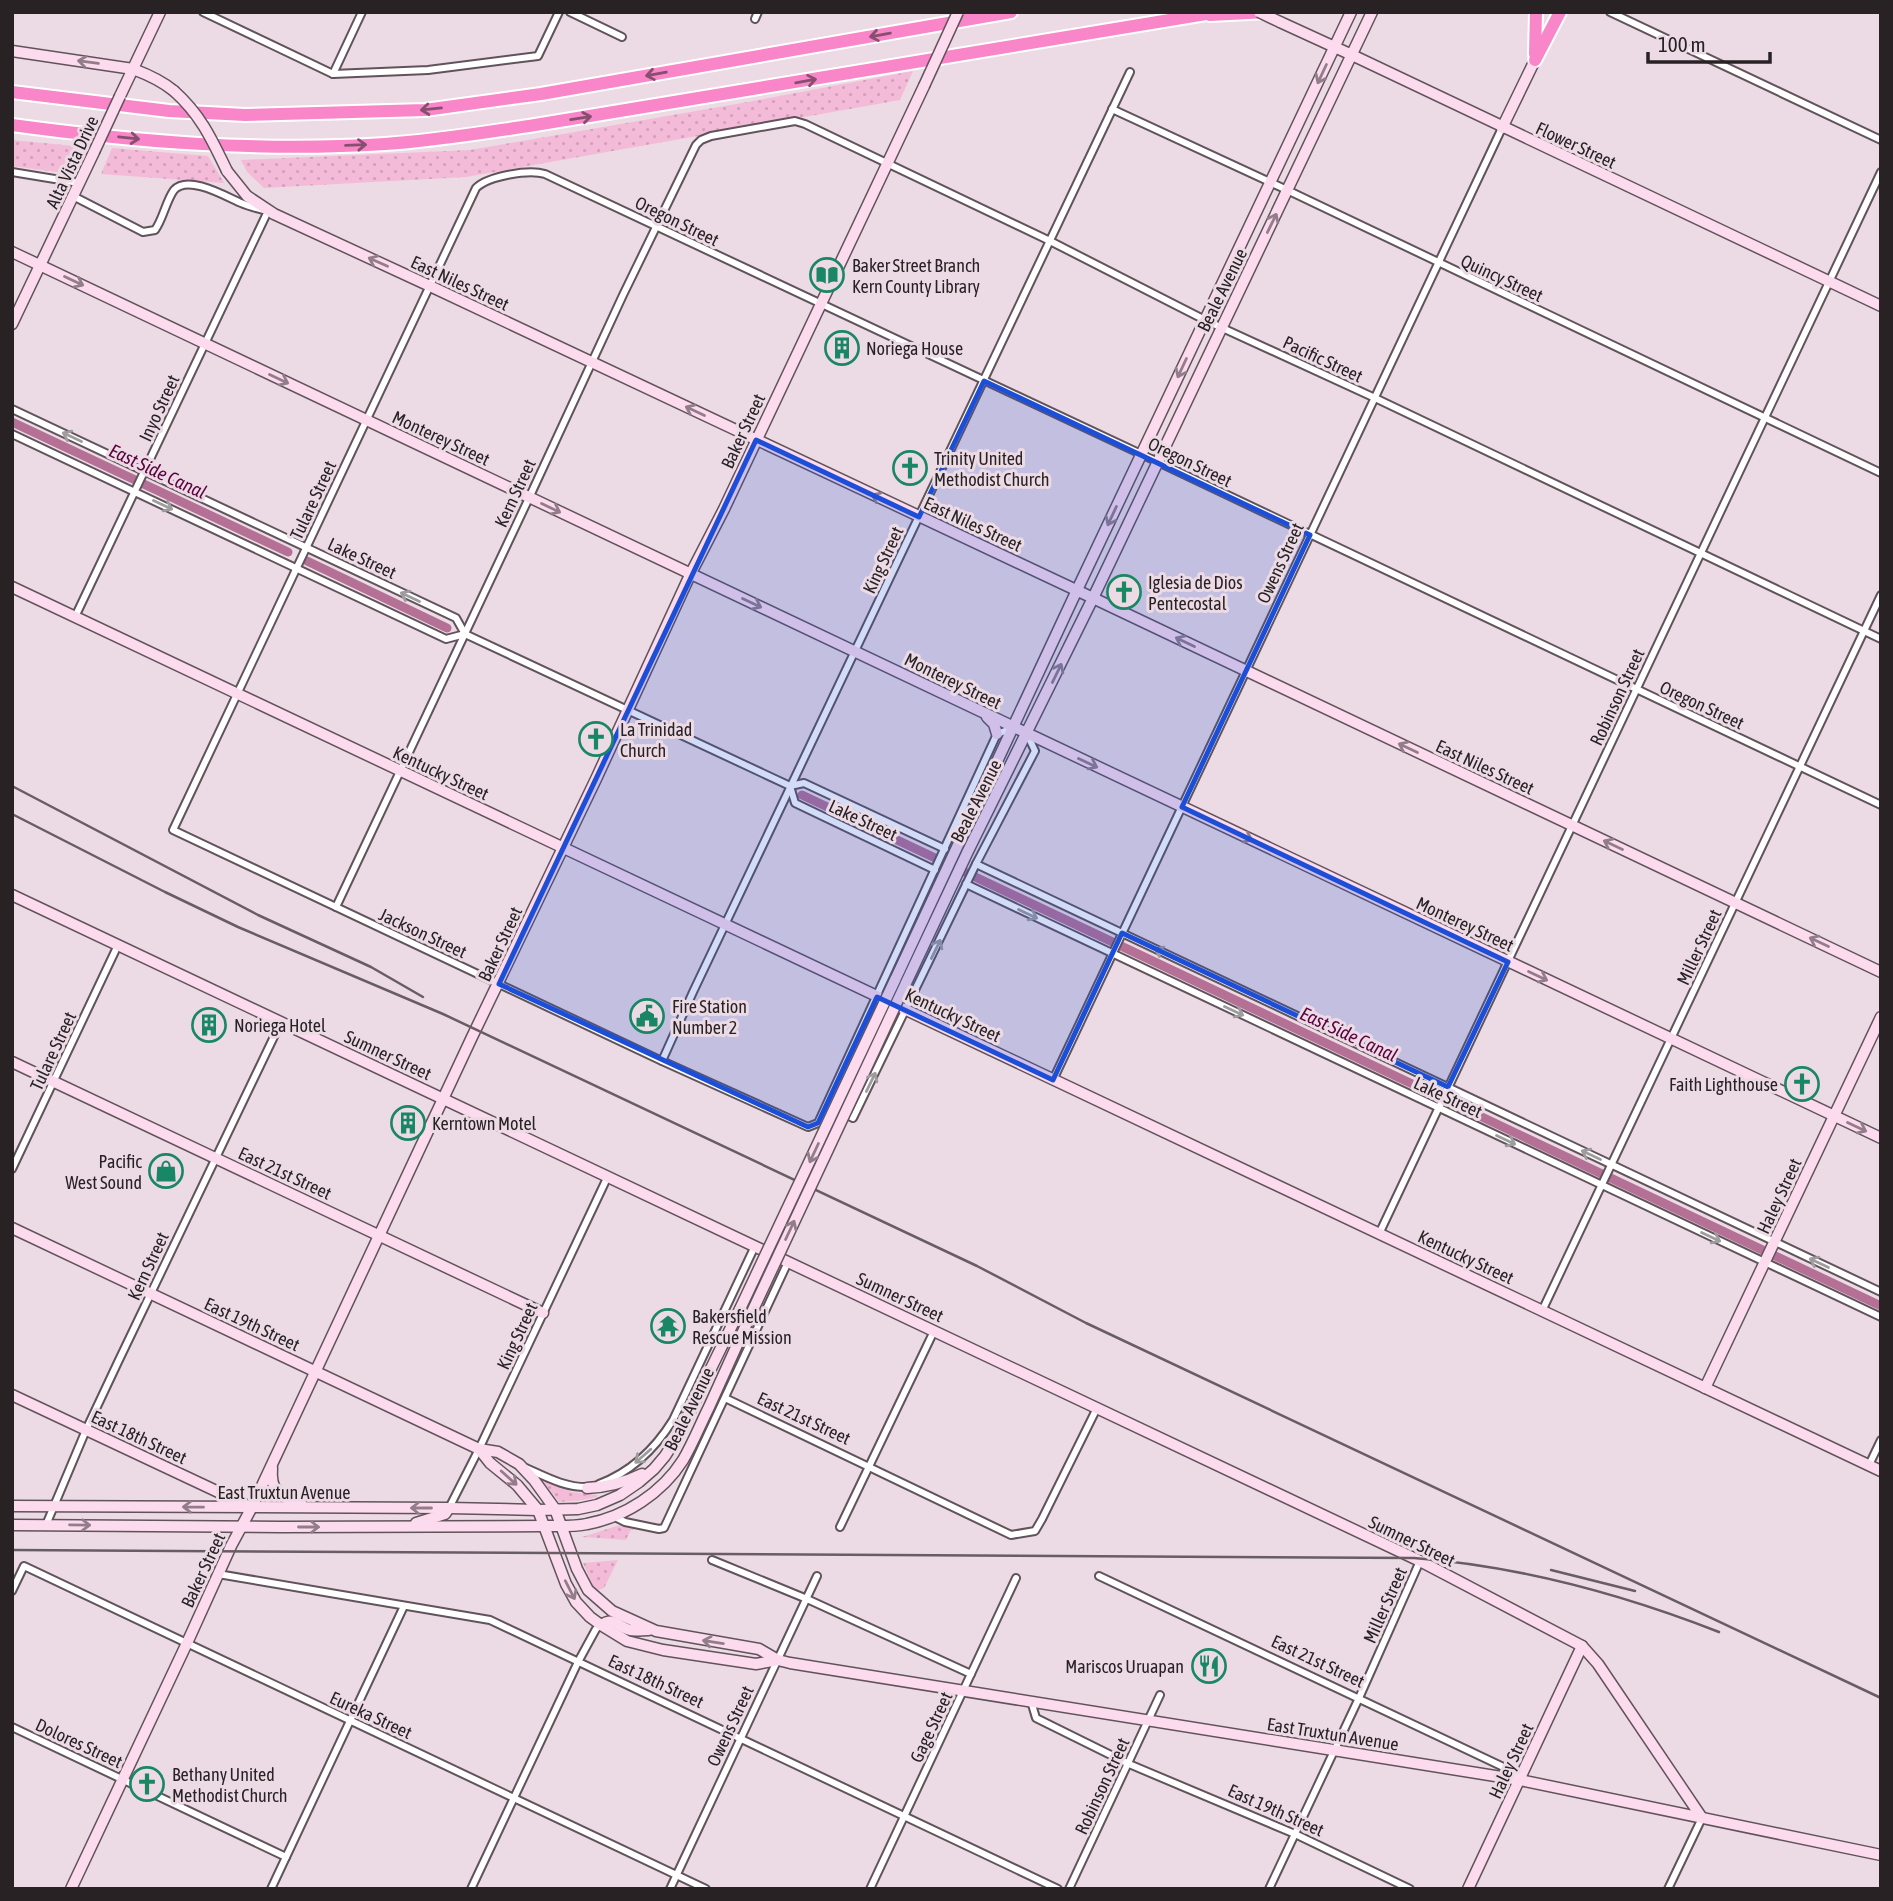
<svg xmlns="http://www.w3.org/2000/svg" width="1893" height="1901" font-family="'Asap Condensed',sans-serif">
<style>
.green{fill:url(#green-dots)}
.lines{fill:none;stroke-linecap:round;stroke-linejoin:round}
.canal{stroke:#b57096;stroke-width:9}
.street-casing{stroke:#61535b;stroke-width:10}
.secondary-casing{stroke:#61535b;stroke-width:13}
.highway-casing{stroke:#fff;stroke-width:16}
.street{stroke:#fff;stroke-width:6}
.secondary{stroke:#fddbee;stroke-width:10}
.highway{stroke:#f986c8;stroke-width:12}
.rail{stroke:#675d62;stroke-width:2.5}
.secondary-bridge-casing{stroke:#61535b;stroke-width:13;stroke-linecap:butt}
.secondary-bridge{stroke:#fddbee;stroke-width:10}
.oneway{stroke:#864f6e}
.oneway2{stroke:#927e8a}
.oneway3{stroke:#9e9c9d}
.marked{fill:#1d4ed8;fill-opacity:0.2;stroke:#1d4ed8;stroke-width:5;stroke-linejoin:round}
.labels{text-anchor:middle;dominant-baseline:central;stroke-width:6;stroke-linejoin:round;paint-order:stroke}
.street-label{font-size:18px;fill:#282225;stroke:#ecdbe4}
.poi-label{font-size:18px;fill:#282225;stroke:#ecdbe4;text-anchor:start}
.water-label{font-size:19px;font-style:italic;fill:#5b0340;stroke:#ecdbe4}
</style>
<defs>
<pattern id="green-dots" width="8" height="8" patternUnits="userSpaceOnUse" patternTransform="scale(1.75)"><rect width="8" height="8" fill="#f4bbd9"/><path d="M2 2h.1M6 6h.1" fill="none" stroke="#d1a0ba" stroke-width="1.8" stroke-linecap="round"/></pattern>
</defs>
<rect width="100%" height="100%" fill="#ecdbe4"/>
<g class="green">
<path d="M913 71 900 100 466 177 264 188 247 172 241 160 470 150 742 103Z"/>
<path d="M12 140 74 146 64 173 12 166Z"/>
<path d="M112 148 208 156 224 183 101 174Z"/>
<path d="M546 1481 571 1492 597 1495V1497L583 1500 559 1502 544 1483Z"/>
<path d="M620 1525 634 1529 630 1531 626 1540 582 1537Z"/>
<path d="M618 1560 604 1588 599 1590 594 1588 583 1563Z"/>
</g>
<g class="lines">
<g class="canal">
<path d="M12 422 288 552"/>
<path d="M307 561 447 628"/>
<path d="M802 795 1881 1306"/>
</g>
<g class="street-casing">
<g id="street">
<path d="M203 12 333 74 428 70 538 56 559 12"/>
<path d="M570 12 622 37"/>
<path d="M1610 12 1881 140"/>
<path d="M755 19 758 12"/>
<path d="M333 74 362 12"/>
<path d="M1112 109 1287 190 1881 473"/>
<path d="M12 172 79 183"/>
<path d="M73 196 143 232 155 230C163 219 166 201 174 190 188 174 227 197 241 203 250 207 259 209 268 211L75 617"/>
<path d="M12 409 456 618 465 634 790 786 804 783 945 849"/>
<path d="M12 434 446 639 465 634"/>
<path d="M1013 728 997 734 818 1123 808 1127 662 1061 173 830 476 188C488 176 529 169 545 174L1141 454 1881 805"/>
<path d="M790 786 795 803 935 870"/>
<path d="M976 864 1881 1292"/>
<path d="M966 884 1881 1317"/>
<path d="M336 907 529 498 623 295 696 145 701 140 711 136 795 121 805 124 1050 241 1205 320 1375 398 1881 639"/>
<path d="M662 1061 693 992 1130 72"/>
<path d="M1053 1080 1502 128"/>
<path d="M843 1113 853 1118 976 864 1035 751 1027 734"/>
<path d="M12 1169 118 945"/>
<path d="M1379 1234 1881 172"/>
<path d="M1542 1311 1881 595"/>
<path d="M725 1398 1011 1535 1035 1531 1042 1519 1097 1408"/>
<path d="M1869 1465 1881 1440"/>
<path d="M526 1468C546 1477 566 1488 589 1487"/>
<path d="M599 1484C631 1472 655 1449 673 1420L755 1246"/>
<path d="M449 1508 479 1449 608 1176"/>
<path d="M613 1516 625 1522 659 1529 664 1528 788 1262"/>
<path d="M46 1525 86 1430 118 1362 281 1022"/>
<path d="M840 1527 934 1331"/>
<path d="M712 1560 807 1599 971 1674"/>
<path d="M218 1574 490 1620 1058 1889"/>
<path d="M1099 1576 1514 1772 1520 1780"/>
<path d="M12 1591 24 1566 706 1889"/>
<path d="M1031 1701 1036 1718 1129 1764 1295 1834 1410 1889"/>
<path d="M12 1727 286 1857"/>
<path d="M271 1889 404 1606"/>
<path d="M471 1889 578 1662 596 1629 601 1625"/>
<path d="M670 1889 817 1576"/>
<path d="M870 1889 1016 1578"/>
<path d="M1069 1889 1160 1695"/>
<path d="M1269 1889 1359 1698 1420 1561"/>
<path d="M1668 1889 1702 1818"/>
</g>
</g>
<g class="secondary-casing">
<g id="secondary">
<path d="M1280 22 1352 55 1881 306"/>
<path d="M12 51 133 69C149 75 162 81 174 91"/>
<path d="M120 96 160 12"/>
<path d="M1502 128 1535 60"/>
<path d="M227 171 247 196 274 214 430 286 1093 598 1881 972"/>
<path d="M12 252 1881 1138"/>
<path d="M12 324 94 152"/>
<path d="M12 587 1881 1471"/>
<path d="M987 717 994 724 997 734"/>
<path d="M12 895 1420 1561 1582 1646 1598 1664 1702 1818"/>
<path d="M895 980 1077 590 1351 12"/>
<path d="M905 985 968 851 1093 598 1372 12"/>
<path d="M12 1062 543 1313"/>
<path d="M12 1228 479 1449 498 1452 519 1464 534 1480 555 1509 577 1569 588 1590 612 1611 656 1631 759 1649 778 1660 790 1663 1520 1780 1881 1855"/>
<path d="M1705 1388 1881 1017"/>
<path d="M12 1395 246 1505"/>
<path d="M479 1449 490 1463 517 1485 538 1510 566 1584 576 1602 590 1617 601 1625 627 1641 663 1650 756 1664 778 1660"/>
<path d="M272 1468C270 1491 280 1499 301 1502"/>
<path d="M587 1488C608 1487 624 1483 642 1474"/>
<path d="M12 1506 449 1508 538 1510 578 1509 597 1505 620 1495 639 1482 654 1469 665 1456 679 1434 740 1309"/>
<path d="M416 1523 445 1514 449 1508"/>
<path d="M12 1525 281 1527 544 1526C558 1526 573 1527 587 1524 625 1517 662 1493 683 1460 693 1443 700 1425 709 1407 723 1376 737 1345 751 1314"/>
<path d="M601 1625C615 1616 617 1627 630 1630 635 1631 643 1630 649 1630"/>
<path d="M71 1889 187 1643 231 1546 252 1507 472 1037 596 779 690 575 724 509 924 86"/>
<path d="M1468 1889 1582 1646"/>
</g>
</g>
<g class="highway-casing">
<g id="highway">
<path d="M1210 15 1268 12"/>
<path d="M1535 54 1536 12"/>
<path d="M1535 60 1560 12"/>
<path d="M12 92 169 111 245 115 425 110 541 94 1011 12"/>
<path d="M12 125C137 142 260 152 385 144 433 141 481 133 529 126L1218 12"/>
</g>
</g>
<use href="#street" class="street"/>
<use href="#secondary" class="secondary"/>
<use href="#highway" class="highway"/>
<g class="rail">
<path d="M12 786 258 915 371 967 423 997"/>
<path d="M12 814 165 892 238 927 443 1014 977 1266 1086 1323 1881 1698"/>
<path d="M12 1550 1414 1558C1518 1566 1622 1594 1719 1632"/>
<path d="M1551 1570 1635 1591"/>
</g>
<g class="secondary-bridge-casing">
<g id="secondary-bridge">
<path d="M1259 12 1280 22"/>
<path d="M924 86 958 12"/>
<path d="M174 91C201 115 212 140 227 171"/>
<path d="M94 152 120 96"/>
<path d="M740 1309 895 980"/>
<path d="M751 1314 905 985"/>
</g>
</g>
<use href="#secondary-bridge" class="secondary-bridge"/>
</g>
<defs><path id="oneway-shaft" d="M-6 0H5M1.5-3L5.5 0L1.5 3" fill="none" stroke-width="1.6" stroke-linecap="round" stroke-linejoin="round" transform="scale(1.75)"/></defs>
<g class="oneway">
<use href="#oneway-shaft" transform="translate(880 35) rotate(170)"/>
<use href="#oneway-shaft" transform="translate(656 74) rotate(170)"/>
<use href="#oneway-shaft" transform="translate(806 81) rotate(-10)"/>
<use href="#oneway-shaft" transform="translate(431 109) rotate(174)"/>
<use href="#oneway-shaft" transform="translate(581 118) rotate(-9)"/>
<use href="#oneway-shaft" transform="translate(129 138) rotate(6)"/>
<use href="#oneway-shaft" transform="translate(356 145) rotate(-2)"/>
</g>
<g class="oneway2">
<use href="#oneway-shaft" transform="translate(88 62) rotate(-172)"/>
<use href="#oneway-shaft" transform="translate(1322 74) rotate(115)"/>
<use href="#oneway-shaft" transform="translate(1272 223) rotate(-64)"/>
<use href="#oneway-shaft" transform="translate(378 262) rotate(-156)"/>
<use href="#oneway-shaft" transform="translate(74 281) rotate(25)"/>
<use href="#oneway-shaft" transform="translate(1182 368) rotate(115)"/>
<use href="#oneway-shaft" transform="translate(279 379) rotate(25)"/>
<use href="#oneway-shaft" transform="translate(695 411) rotate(-155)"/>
<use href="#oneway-shaft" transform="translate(881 499) rotate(-155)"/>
<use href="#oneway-shaft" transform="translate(551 508) rotate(26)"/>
<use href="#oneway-shaft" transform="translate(1112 516) rotate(115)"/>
<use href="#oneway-shaft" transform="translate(752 603) rotate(25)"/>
<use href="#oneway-shaft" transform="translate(1185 642) rotate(-154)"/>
<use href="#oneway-shaft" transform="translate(1057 673) rotate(-64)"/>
<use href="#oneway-shaft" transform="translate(1408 748) rotate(-155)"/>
<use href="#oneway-shaft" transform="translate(1088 763) rotate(25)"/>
<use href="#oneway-shaft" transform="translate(1243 836) rotate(25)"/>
<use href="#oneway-shaft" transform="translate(1613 845) rotate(-155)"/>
<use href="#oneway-shaft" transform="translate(1819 942) rotate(-155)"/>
<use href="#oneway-shaft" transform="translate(1538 976) rotate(25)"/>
<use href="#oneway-shaft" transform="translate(1857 1127) rotate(25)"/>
<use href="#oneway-shaft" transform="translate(814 1153) rotate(115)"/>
<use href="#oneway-shaft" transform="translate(790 1230) rotate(-65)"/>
<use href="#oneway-shaft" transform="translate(509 1478) rotate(42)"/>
<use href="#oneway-shaft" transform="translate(193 1507) rotate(-179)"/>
<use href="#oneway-shaft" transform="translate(421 1508) rotate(180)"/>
<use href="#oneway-shaft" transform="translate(80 1525) rotate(1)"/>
<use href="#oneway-shaft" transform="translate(309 1527)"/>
<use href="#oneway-shaft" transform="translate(570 1590) rotate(63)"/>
<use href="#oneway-shaft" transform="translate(713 1642) rotate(-171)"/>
</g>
<g class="oneway3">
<use href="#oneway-shaft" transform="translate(72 437) rotate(-155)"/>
<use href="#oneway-shaft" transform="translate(163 505) rotate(25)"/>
<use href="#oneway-shaft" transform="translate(410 597) rotate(-155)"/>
<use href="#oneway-shaft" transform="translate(1028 914) rotate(25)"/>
<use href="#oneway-shaft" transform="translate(936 949) rotate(-64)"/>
<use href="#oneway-shaft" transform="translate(1164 953) rotate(-155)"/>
<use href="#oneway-shaft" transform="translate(1234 1011) rotate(25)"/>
<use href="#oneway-shaft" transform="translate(871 1082) rotate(-64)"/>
<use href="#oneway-shaft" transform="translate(1506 1140) rotate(25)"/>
<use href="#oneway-shaft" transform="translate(1591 1155) rotate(-155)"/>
<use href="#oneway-shaft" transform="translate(1711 1237) rotate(25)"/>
<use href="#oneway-shaft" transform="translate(1819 1263) rotate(-155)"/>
<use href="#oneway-shaft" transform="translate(643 1456) rotate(139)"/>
</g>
<path class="marked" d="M984 381 1310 535 1182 807 1508 962 1448 1087 1122 933 1053 1080 877 997 818 1123 808 1127 499 984 756 440 919 517Z"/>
<defs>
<g id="library-ring" transform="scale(1.75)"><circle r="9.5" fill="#ecdbe4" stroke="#1a8764" stroke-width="1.5"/><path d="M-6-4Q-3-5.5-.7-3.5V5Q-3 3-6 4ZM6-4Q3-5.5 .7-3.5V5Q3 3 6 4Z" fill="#1a8764"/></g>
<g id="building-ring" transform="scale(1.75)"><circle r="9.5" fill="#ecdbe4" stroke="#1a8764" stroke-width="1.5"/><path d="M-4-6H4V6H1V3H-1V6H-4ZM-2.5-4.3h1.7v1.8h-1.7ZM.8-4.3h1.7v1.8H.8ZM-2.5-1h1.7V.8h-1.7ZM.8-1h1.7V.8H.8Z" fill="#1a8764"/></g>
<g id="church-ring" transform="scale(1.75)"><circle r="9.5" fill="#ecdbe4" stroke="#1a8764" stroke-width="1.5"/><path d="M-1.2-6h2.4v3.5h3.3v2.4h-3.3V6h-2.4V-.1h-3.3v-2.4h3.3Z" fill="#1a8764"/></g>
<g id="civic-ring" transform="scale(1.75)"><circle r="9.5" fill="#ecdbe4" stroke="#1a8764" stroke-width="1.5"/><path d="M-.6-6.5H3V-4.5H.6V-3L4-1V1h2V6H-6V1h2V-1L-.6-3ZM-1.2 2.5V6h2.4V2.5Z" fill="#1a8764"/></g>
<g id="shop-ring" transform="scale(1.75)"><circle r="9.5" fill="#ecdbe4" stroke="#1a8764" stroke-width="1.5"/><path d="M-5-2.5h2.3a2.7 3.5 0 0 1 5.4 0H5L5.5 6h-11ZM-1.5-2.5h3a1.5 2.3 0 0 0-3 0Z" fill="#1a8764"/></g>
<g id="temple-ring" transform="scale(1.75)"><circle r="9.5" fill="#ecdbe4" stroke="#1a8764" stroke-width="1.5"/><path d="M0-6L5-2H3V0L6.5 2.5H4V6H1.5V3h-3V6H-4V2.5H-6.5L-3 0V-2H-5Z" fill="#1a8764"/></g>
<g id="restaurant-ring" transform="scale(1.75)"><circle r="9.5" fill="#ecdbe4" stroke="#1a8764" stroke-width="1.5"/><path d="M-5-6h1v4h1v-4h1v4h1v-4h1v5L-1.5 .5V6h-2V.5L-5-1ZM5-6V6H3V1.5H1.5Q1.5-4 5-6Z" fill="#1a8764"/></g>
</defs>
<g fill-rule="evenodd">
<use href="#library-ring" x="827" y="275"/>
<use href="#building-ring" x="842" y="348"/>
<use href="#church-ring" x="910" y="468"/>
<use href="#church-ring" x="1124" y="592"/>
<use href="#church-ring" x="596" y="739"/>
<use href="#civic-ring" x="647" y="1016"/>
<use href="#building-ring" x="209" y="1025"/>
<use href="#church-ring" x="1802" y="1084"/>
<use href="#building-ring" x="408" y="1123"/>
<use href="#shop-ring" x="166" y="1171"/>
<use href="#temple-ring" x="668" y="1326"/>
<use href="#restaurant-ring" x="1209" y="1666"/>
<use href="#church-ring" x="147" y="1784"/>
</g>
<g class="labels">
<g class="street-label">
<text transform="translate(1576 145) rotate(25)">Flower Street</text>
<text transform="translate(72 162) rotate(-65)">Alta Vista Drive</text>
<text transform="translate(677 221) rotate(26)">Oregon Street</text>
<text transform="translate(1502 278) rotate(25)">Quincy Street</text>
<text transform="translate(460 283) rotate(25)">East Niles Street</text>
<text transform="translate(1222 290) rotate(-64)">Beale Avenue</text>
<text transform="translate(1323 359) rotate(25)">Pacific Street</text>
<text transform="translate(159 408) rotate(-65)">Inyo Street</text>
<text transform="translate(743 431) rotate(-65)">Baker Street</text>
<text transform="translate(441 438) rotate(25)">Monterey Street</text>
<text transform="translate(1190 462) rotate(26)">Oregon Street</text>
<text transform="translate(515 493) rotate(-65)">Kern Street</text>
<text transform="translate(313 500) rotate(-65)">Tulare Street</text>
<text transform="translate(973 524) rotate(25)">East Niles Street</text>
<text transform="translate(362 558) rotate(25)">Lake Street</text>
<text transform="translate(883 560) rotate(-65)">King Street</text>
<text transform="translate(1280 563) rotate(-65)">Owens Street</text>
<text transform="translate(953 681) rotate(26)">Monterey Street</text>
<text transform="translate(1617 697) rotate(-65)">Robinson Street</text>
<text transform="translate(1702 705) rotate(25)">Oregon Street</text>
<text transform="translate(1485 767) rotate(25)">East Niles Street</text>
<text transform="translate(441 773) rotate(25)">Kentucky Street</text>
<text transform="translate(976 801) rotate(-63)">Beale Avenue</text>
<text transform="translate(863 820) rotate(25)">Lake Street</text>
<text transform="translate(1465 924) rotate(25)">Monterey Street</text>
<text transform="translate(423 933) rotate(25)">Jackson Street</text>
<text transform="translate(500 944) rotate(-65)">Baker Street</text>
<text transform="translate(1699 947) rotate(-65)">Miller Street</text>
<text transform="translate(953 1015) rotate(25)">Kentucky Street</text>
<text transform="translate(53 1051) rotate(-65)">Tulare Street</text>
<text transform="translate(388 1055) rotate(25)">Sumner Street</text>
<text transform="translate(1448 1097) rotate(25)">Lake Street</text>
<text transform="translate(285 1173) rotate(25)">East 21st Street</text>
<text transform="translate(1779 1196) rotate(-65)">Haley Street</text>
<text transform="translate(1466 1257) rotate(25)">Kentucky Street</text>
<text transform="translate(148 1266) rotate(-65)">Kern Street</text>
<text transform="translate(900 1297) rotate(25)">Sumner Street</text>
<text transform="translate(252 1324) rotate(25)">East 19th Street</text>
<text transform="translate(517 1336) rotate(-65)">King Street</text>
<text transform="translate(689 1409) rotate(-64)">Beale Avenue</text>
<text transform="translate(804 1418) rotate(25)">East 21st Street</text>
<text transform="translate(139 1437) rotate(25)">East 18th Street</text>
<text x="284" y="1492">East Truxtun Avenue</text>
<text transform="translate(1412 1541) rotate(26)">Sumner Street</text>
<text transform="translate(203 1570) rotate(-65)">Baker Street</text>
<text transform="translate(1385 1605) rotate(-66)">Miller Street</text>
<text transform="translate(1318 1661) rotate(25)">East 21st Street</text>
<text transform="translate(656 1681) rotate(25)">East 18th Street</text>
<text transform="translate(371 1715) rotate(25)">Eureka Street</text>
<text transform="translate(730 1726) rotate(-65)">Owens Street</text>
<text transform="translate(931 1727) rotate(-65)">Gage Street</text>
<text transform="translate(1333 1734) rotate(9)">East Truxtun Avenue</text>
<text transform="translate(79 1743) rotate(25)">Dolores Street</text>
<text transform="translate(1511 1761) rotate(-65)">Haley Street</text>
<text transform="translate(1102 1786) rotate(-65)">Robinson Street</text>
<text transform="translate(1276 1810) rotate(24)">East 19th Street</text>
</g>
<g class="poi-label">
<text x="852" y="265">Baker Street Branch<tspan x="852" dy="21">Kern County Library</tspan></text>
<text x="866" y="348">Noriega House</text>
<text x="934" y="458">Trinity United<tspan x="934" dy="21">Methodist Church</tspan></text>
<text x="1148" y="582">Iglesia de Dios<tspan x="1148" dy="21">Pentecostal</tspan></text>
<text x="620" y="729">La Trinidad<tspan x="620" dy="21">Church</tspan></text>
<text x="672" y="1006">Fire Station<tspan x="672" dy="21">Number 2</tspan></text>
<text x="234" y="1025">Noriega Hotel</text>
<text x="1778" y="1084" text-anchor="end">Faith Lighthouse</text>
<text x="432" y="1123">Kerntown Motel</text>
<text x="142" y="1161" text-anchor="end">Pacific<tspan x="142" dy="21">West Sound</tspan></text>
<text x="692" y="1316">Bakersfield<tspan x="692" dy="21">Rescue Mission</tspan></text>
<text x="1184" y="1666" text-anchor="end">Mariscos Uruapan</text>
<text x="172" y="1774">Bethany United<tspan x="172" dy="21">Methodist Church</tspan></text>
</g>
<g class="water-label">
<text transform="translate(158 471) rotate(25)">East Side Canal</text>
<text transform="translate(1349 1034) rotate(25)">East Side Canal</text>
</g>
</g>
<rect width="1893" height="1901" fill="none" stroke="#282225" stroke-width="28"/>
<path d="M1648 52v10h122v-10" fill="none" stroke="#282225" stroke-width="3.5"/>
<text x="1658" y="52" font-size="21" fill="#282225" stroke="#ecdbe4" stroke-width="5" paint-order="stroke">100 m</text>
</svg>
